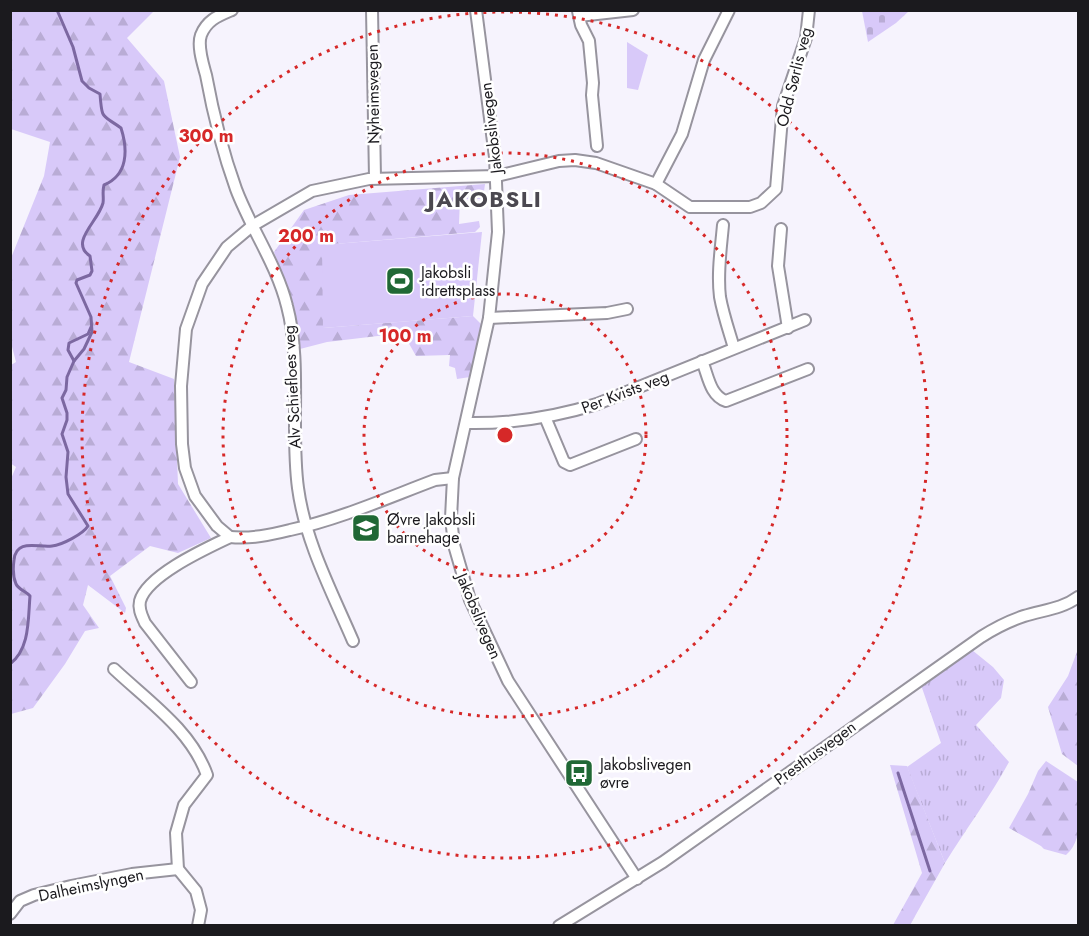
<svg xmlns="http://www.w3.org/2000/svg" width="1089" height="936" font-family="Jost,sans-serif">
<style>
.grass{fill:url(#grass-tufts)}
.forest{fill:url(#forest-firs)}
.cemetery{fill:url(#cemetery-stones)}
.park{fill:#d8c9f9}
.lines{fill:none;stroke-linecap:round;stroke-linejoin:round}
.stream{stroke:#7c68a1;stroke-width:3}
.minor-casing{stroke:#97949e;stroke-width:14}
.minor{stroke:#fff;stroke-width:10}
.ring{fill:none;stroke:#d62828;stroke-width:3;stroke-dasharray:3 6}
.labels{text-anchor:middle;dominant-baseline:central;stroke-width:5;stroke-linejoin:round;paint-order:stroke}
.street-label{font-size:16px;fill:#1b1a1e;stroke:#fff}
.poi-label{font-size:16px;fill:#1b1a1e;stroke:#fff;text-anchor:start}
.district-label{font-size:22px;font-weight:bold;letter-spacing:1.5px;fill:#4b4850;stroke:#fff}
.centre{fill:#d62828;stroke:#fff;stroke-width:3}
.ring-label{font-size:18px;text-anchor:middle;font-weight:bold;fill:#d62828;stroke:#fff;stroke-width:5;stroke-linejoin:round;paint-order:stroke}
</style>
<defs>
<pattern id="grass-tufts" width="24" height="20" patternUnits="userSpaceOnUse" patternTransform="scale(1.5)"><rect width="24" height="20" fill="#d8c9f9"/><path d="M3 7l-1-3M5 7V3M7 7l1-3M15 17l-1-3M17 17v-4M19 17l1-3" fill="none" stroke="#b9acd5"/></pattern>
<pattern id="forest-firs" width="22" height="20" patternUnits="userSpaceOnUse" patternTransform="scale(1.5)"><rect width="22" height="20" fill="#d8c9f9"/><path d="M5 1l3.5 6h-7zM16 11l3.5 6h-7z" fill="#b9acd5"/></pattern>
<pattern id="cemetery-stones" width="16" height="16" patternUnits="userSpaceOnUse" patternTransform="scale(1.5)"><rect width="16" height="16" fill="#d8c9f9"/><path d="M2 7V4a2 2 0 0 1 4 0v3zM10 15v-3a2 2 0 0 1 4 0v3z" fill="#b9acd5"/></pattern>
</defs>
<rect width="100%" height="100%" fill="#f6f3fd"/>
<path class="grass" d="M972 650 993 667 1004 680 1001 698 976 725 1009 762C990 797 966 829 945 863L907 767 941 743 921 685Z"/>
<g class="forest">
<path d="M11 10 154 11 127 38 164 81 180 157 129 362 174 379 178 484 211 538 178 553 150 546 110 576 126 608 125 613 88 585 83 605 99 628 85 631 65 664 33 708 11 714 10 481 16 467 10 463 11 365 16 362 10 339 11 258 44 176 50 142 11 129Z"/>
<path d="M485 184 483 199H460L459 224 479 221 480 227 475 232 323 245V328L473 316 481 324 470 377 457 379 455 368 449 366 450 355 416 356 403 333 327 342 300 349 288 287 274 252 304 210 349 195Z"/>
<path d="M1078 649V766L1062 754 1048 707 1068 676Z"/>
<path d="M1046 761 1078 782C1079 805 1085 839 1066 855L1044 849 1041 846 1009 828 1028 794 1038 771Z"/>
<path d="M890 765 907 766 945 863 910 925H893L922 873Z"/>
</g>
<path class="cemetery" d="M862 11V10L909 11 896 23 868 42Z"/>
<g class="park">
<path d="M627 42 648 55 638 90 627 88Z"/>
<path d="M482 232 473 316 323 328 322 245Z"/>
</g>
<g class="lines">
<g class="stream">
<path d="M74 361 68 350 69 343 88 334 91 327"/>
<path d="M10 664C30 649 28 619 30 596 26 591 19 590 16 584 13 577 13 567 14 560 16 538 38 548 52 546 62 545 83 534 88 526L68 494 66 477 68 452 62 434 67 420V413L62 398 66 390 67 377 74 361 84 349 92 332 91 317 76 283 77 280 90 275 92 271 90 256C69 242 98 222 103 203 104 197 102 192 104 185 128 175 128 150 121 128 102 114 102 121 100 94L89 88 82 81 73 47 57 10"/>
<path d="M898 773 930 871"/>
</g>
<g class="minor-casing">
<g id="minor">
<path d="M232 10C218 16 207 20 201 35 197 46 203 64 206 75 213 113 223 153 236 189 251 229 277 265 287 306 302 362 290 430 298 488 305 541 332 592 353 641"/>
<path d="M372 10 375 178"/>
<path d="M476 10 495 157 498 232 489 318 453 478 451 518 454 545 470 600 508 681 637 879"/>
<path d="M578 11 579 16 633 10"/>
<path d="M579 16 581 25 589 41 593 83 592 95 597 146"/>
<path d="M656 184 682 134 704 60 729 10"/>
<path d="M723 225C721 248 717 273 720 297 723 314 729 331 734 348"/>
<path d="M781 229 778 266 788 328"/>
<path d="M489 318 607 313 627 309"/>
<path d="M702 361C708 375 710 396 726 401L808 369"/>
<path d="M545 417 564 462 570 465 636 439"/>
<path d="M466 423C511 424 555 417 597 404L805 320"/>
<path d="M230 537 217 526 195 496 185 468 182 444 181 386 186 329 202 284 227 247 252 226 312 191 369 179 497 176 559 161 575 160 596 163 656 184 690 207H750L761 203 776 189 783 106 806 38 809 10"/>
<path d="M230 537C251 539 270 535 290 530 340 519 387 498 435 480L453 478"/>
<path d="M114 669C148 701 191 730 207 775L184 805 176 833 178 869 196 891 201 910 198 926"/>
<path d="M191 682 145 623C142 616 138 609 140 601 147 575 207 548 230 537"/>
<path d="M10 914 20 901 34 895 71 886 132 874 178 869"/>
<path d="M559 926 663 862 981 637C995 628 1009 621 1024 616 1043 610 1062 609 1078 597"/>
</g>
</g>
<use href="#minor" class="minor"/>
</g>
<g class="ring">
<circle cx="505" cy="435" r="141"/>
<circle cx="505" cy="435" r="282"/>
<circle cx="505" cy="435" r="423"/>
</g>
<defs>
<g id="stadium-square" transform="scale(1.5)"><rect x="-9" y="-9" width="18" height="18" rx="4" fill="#206835" stroke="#fff"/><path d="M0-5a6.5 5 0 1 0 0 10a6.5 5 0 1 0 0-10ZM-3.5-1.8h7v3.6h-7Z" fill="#fff"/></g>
<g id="school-square" transform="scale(1.5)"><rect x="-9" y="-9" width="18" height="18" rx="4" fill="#206835" stroke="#fff"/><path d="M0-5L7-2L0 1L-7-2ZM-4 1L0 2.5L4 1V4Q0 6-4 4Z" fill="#fff"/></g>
<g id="bus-square" transform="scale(1.5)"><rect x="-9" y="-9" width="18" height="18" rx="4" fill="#206835" stroke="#fff"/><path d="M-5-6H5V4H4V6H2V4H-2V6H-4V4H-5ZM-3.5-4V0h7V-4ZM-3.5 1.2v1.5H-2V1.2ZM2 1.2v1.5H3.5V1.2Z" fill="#fff"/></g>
</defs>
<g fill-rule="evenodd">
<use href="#stadium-square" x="400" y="281"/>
<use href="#school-square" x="366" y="528"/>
<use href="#bus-square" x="579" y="773"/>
</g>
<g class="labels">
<g class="street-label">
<text transform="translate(794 77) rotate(-76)">Odd Sørlis veg</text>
<text transform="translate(373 94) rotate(-91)">Nyheimsvegen</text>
<text transform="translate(491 128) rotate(-97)">Jakobslivegen</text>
<text transform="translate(292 387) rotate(-93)">Alv Schiefloes veg</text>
<text transform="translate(625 392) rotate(-21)">Per Kvists veg</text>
<text transform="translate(479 616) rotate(67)">Jakobslivegen</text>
<text transform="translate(815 753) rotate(-36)">Presthusvegen</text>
<text transform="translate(91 885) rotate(-12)">Dalheimslyngen</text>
</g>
<g class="poi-label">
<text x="421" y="272">Jakobsli<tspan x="421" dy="18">idrettsplass</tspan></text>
<text x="387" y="519">Øvre Jakobsli<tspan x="387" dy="18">barnehage</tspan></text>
<text x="600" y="764">Jakobslivegen<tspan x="600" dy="18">øvre</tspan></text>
</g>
<g class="district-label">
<text x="485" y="199">JAKOBSLI</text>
</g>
</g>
<circle cx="505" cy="435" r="9" class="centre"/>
<g class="ring-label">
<text x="206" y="142">300 m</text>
<text x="306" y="242">200 m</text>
<text x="405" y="342">100 m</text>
</g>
<rect width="1089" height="936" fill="none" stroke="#1b1a1e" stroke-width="24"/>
</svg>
